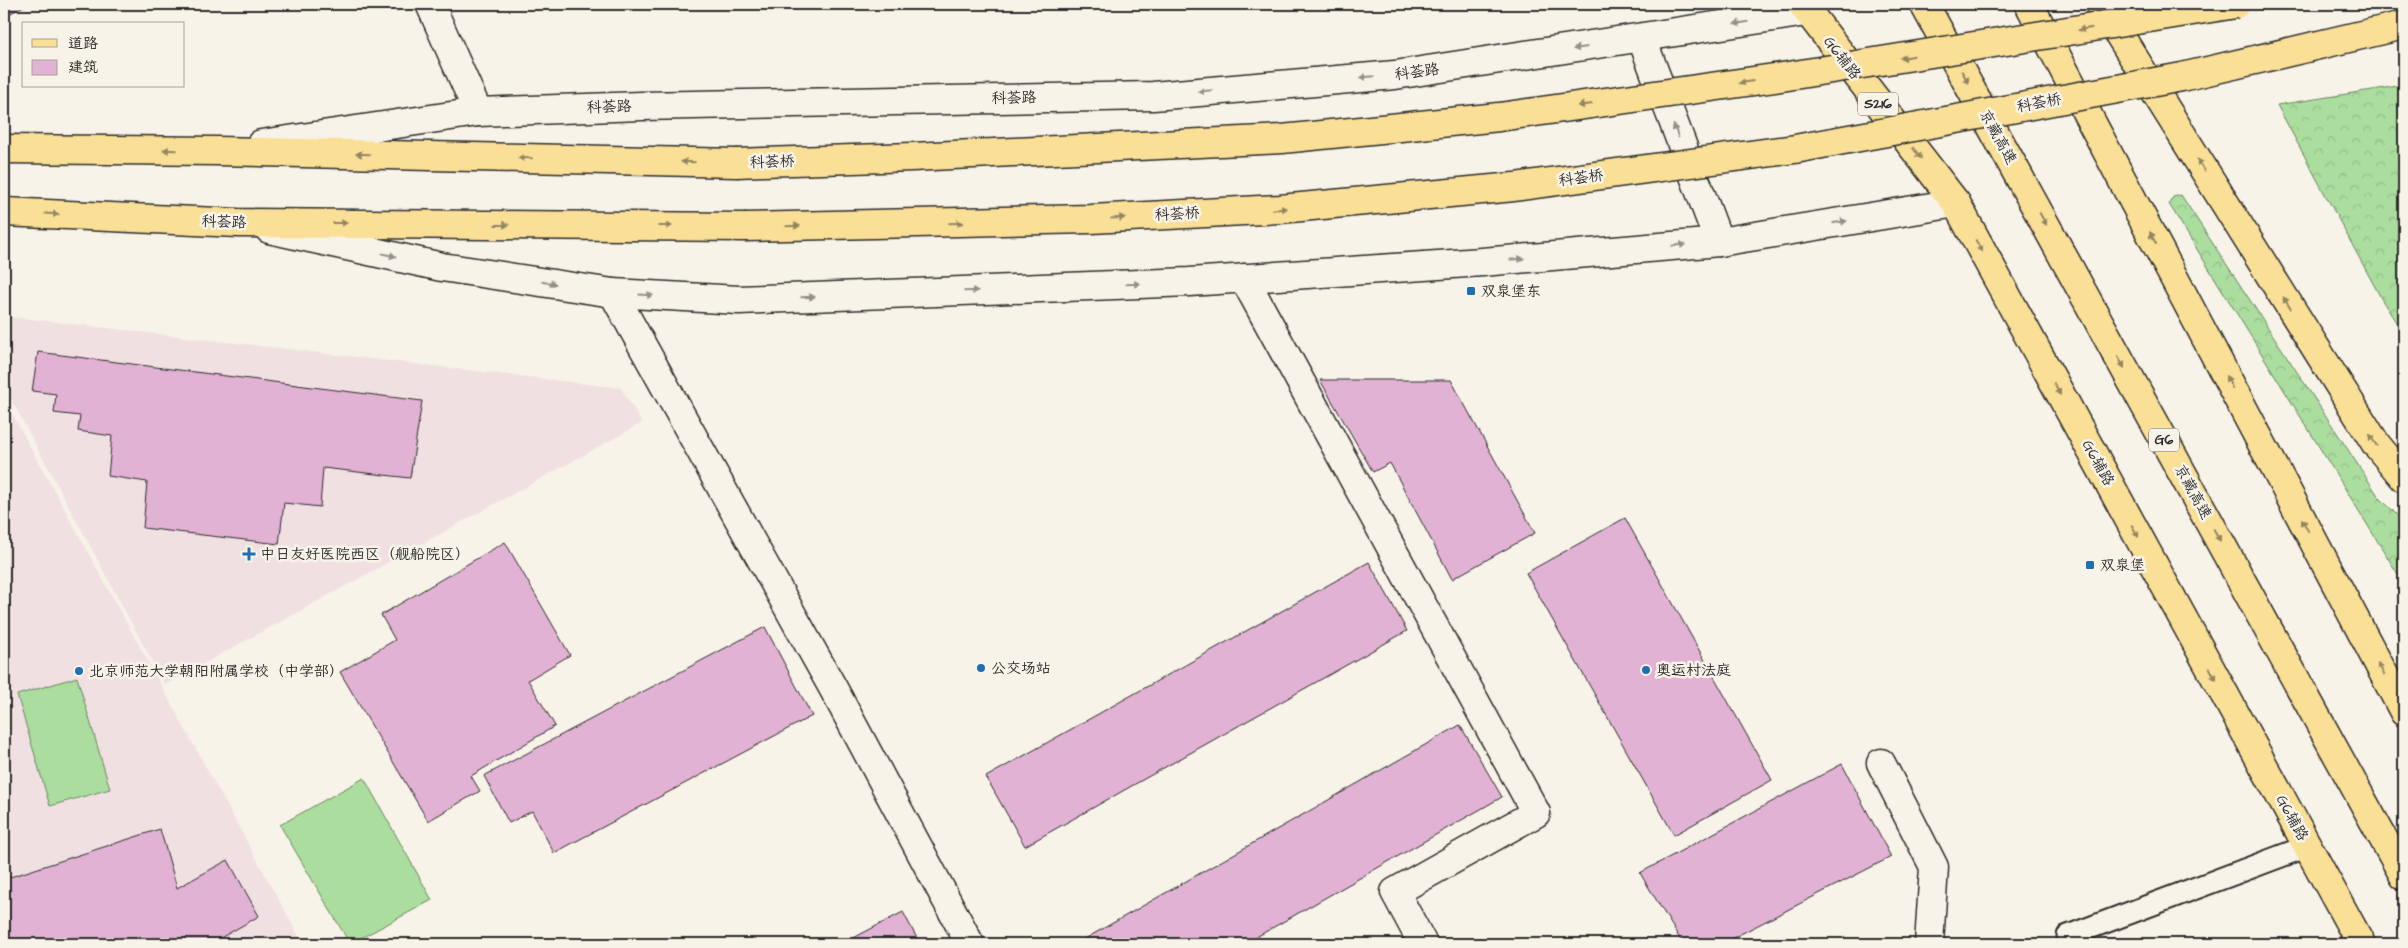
<svg xmlns="http://www.w3.org/2000/svg" width="2408" height="948" font-family="'Architects Daughter','LXGW WenKai TC',sans-serif">
<style>
.built{fill:#f1e0e2}
.forest{fill:url(#forest-crowns);stroke:#6a8464}
.garden{fill:#aadd9e;stroke:#6a8464}
.building{fill:#e2b2d4;stroke:#2b2b2b}
.lines{fill:none;stroke-linecap:round;stroke-linejoin:round}
.lane-casing{stroke:#2b2b2b;stroke-width:25}
.street-casing{stroke:#2b2b2b;stroke-width:31}
.secondary-casing{stroke:#2b2b2b;stroke-width:31}
.primary-casing{stroke:#2b2b2b;stroke-width:31}
.highway-casing{stroke:#2b2b2b;stroke-width:31}
.lane{stroke:#f7f3e8;stroke-width:21}
.street{stroke:#f7f3e8;stroke-width:28}
.secondary{stroke:#f7f3e8;stroke-width:28}
.primary{stroke:#fadf96;stroke-width:28}
.highway{stroke:#fadf96;stroke-width:28}
.primary-bridge-casing{stroke:#2b2b2b;stroke-width:31;stroke-linecap:butt}
.primary-bridge{stroke:#fadf96;stroke-width:28}
.oneway{fill:#918f8a}
.oneway2{fill:#928560}
.poi-dot{fill:#1f6fb2;stroke:#f7f3e8;stroke-width:2}
.labels{text-anchor:middle;dominant-baseline:central;stroke-width:5;stroke-linejoin:round;paint-order:stroke}
.shield{fill:#f7f3e8;stroke:#686764;stroke-width:1}
.shield-label{font-size:14px;font-weight:bold;fill:#2b2b2b}
.street-label{font-size:15px;fill:#2b2b2b;stroke:#f7f3e8}
.poi-label{font-size:15px;fill:#2b2b2b;stroke:#f7f3e8;text-anchor:start}
</style>
<defs>
<pattern id="forest-crowns" width="20" height="18" patternUnits="userSpaceOnUse" patternTransform="scale(1.25)"><rect width="20" height="18" fill="#aadd9e"/><path d="M2 6a3 3 0 1 1 6 0M12 15a3 3 0 1 1 6 0" fill="none" stroke="#92be88"/></pattern>
</defs>
<rect width="100%" height="100%" fill="#f7f3e8"/>
<filter id="ink" filterUnits="userSpaceOnUse"><feTurbulence type="fractalNoise" baseFrequency=".02" numOctaves="2"/><feDisplacementMap in="SourceGraphic" scale="10" xChannelSelector="R" yChannelSelector="G"/><feConvolveMatrix kernelMatrix="1 2 1 2 8 2 1 2 1" color-interpolation-filters="sRGB"/></filter>
<g filter="url(#ink)">
<g class="built">
<path d="M4 316 621 388 642 423 165 685 4 386Z"/>
<path d="M4 399 303 944H4Z"/>
</g>
<g class="forest">
<path d="M2404 85V335L2382 300 2277 105Z"/>
<path d="M2181 195 2379 497 2404 522V584L2169 204 2173 197Z"/>
</g>
<g class="garden">
<path d="M77 677 110 789 50 806 17 695Z"/>
<path d="M364 778 432 900 350 944 280 825Z"/>
</g>
<g class="building">
<path d="M4 4H27L4 17Z"/>
<path d="M38 352 422 401 410 478 323 468 320 507 284 503 279 544 143 528 147 482 108 476 112 436 78 431 80 416 54 413 56 394 32 391Z"/>
<path d="M1320 380H1451L1535 533 1452 579 1390 463 1373 472Z"/>
<path d="M1625 518 1772 780 1674 835 1526 573Z"/>
<path d="M505 542 570 655 528 680 555 726 471 776 480 791 428 821 340 672 395 640 381 615Z"/>
<path d="M1369 562 1407 631 1025 846 986 777Z"/>
<path d="M765 627 812 716 554 853 532 811 509 823 484 776Z"/>
<path d="M1460 725 1502 797 1244 944H1076Z"/>
<path d="M1842 764 1891 857 1721 944H1683L1640 873Z"/>
<path d="M160 829 177 888 228 860 259 916 210 944H4V879Z"/>
<path d="M903 912 920 944H842Z"/>
</g>
<g class="lines">
<g class="lane-casing">
<path id="lane" d="M2068 936 2308 846"/>
</g>
<g class="street-casing">
<g id="street">
<path d="M430 4 478 112"/>
<path d="M1244 278 1536 813 1395 892 1423 944"/>
<path d="M613 293 833 688 970 944"/>
<path d="M1881 763 1934 867 1929 944"/>
</g>
</g>
<g class="secondary-casing">
<g id="secondary">
<path d="M1642 39 1719 242"/>
<path d="M261 144 478 112 641 106 1153 96 1395 75 1806 12"/>
<path d="M269 229 442 267 580 288 613 293 739 300 1189 282 1482 262 1719 242 1956 203"/>
</g>
</g>
<g class="primary-casing">
<g id="primary">
<path d="M1802 4 1956 203 2361 944"/>
<path d="M4 149 218 151 736 163"/>
<path d="M4 212 238 223 744 227"/>
</g>
</g>
<g class="highway-casing">
<g id="highway">
<path d="M1924 4 2404 876"/>
<path d="M2029 4 2404 712"/>
<path d="M2100 4 2376 444 2404 478"/>
</g>
</g>
<use href="#lane" class="lane"/>
<use href="#street" class="street"/>
<use href="#secondary" class="secondary"/>
<use href="#primary" class="primary"/>
<use href="#highway" class="highway"/>
<g class="primary-bridge-casing">
<g id="primary-bridge">
<path d="M736 163 912 157 1282 139 1499 117 1788 76 2236 4"/>
<path d="M744 227 1091 219 1280 209 1514 187 1795 149 2182 77 2404 25"/>
</g>
</g>
<use href="#primary-bridge" class="primary-bridge"/>
</g>
<defs><path id="oneway-solid" d="M-6-.8H1V-3.2L6.5 0L1 3.2V.8H-6Z" transform="scale(1.25)"/></defs>
<g class="oneway">
<use href="#oneway-solid" transform="translate(1741 23) rotate(171)"/>
<use href="#oneway-solid" transform="translate(1580 48) rotate(172)"/>
<use href="#oneway-solid" transform="translate(1367 77) rotate(175)"/>
<use href="#oneway-solid" transform="translate(1205 91) rotate(175)"/>
<use href="#oneway-solid" transform="translate(1676 131) rotate(-111)"/>
<use href="#oneway-solid" transform="translate(1840 222) rotate(-9)"/>
<use href="#oneway-solid" transform="translate(1679 245) rotate(-5)"/>
<use href="#oneway-solid" transform="translate(389 255) rotate(12)"/>
<use href="#oneway-solid" transform="translate(1517 259) rotate(-5)"/>
<use href="#oneway-solid" transform="translate(549 283) rotate(9)"/>
<use href="#oneway-solid" transform="translate(1133 284) rotate(-2)"/>
<use href="#oneway-solid" transform="translate(971 291) rotate(-2)"/>
<use href="#oneway-solid" transform="translate(646 295) rotate(3)"/>
<use href="#oneway-solid" transform="translate(808 297) rotate(-2)"/>
</g>
<g class="oneway2">
<use href="#oneway-solid" transform="translate(2085 29) rotate(171)"/>
<use href="#oneway-solid" transform="translate(1907 57) rotate(171)"/>
<use href="#oneway-solid" transform="translate(1965 77) rotate(61)"/>
<use href="#oneway-solid" transform="translate(1746 82) rotate(172)"/>
<use href="#oneway-solid" transform="translate(1585 105) rotate(172)"/>
<use href="#oneway-solid" transform="translate(170 150) rotate(-179)"/>
<use href="#oneway-solid" transform="translate(1917 153) rotate(52)"/>
<use href="#oneway-solid" transform="translate(363 154) rotate(-179)"/>
<use href="#oneway-solid" transform="translate(525 158) rotate(-179)"/>
<use href="#oneway-solid" transform="translate(688 162) rotate(-179)"/>
<use href="#oneway-solid" transform="translate(2201 165) rotate(-122)"/>
<use href="#oneway-solid" transform="translate(1280 209) rotate(-4)"/>
<use href="#oneway-solid" transform="translate(52 214) rotate(3)"/>
<use href="#oneway-solid" transform="translate(1118 218) rotate(-3)"/>
<use href="#oneway-solid" transform="translate(2043 219) rotate(61)"/>
<use href="#oneway-solid" transform="translate(340 223)"/>
<use href="#oneway-solid" transform="translate(956 223) rotate(-2)"/>
<use href="#oneway-solid" transform="translate(502 225)"/>
<use href="#oneway-solid" transform="translate(665 226)"/>
<use href="#oneway-solid" transform="translate(793 226) rotate(-1)"/>
<use href="#oneway-solid" transform="translate(2153 238) rotate(-118)"/>
<use href="#oneway-solid" transform="translate(1979 246) rotate(61)"/>
<use href="#oneway-solid" transform="translate(2287 303) rotate(-122)"/>
<use href="#oneway-solid" transform="translate(2121 362) rotate(61)"/>
<use href="#oneway-solid" transform="translate(2229 382) rotate(-118)"/>
<use href="#oneway-solid" transform="translate(2057 389) rotate(61)"/>
<use href="#oneway-solid" transform="translate(2373 440) rotate(-124)"/>
<use href="#oneway-solid" transform="translate(2305 525) rotate(-118)"/>
<use href="#oneway-solid" transform="translate(2135 531) rotate(61)"/>
<use href="#oneway-solid" transform="translate(2217 535) rotate(61)"/>
<use href="#oneway-solid" transform="translate(2381 669) rotate(-118)"/>
<use href="#oneway-solid" transform="translate(2213 674) rotate(61)"/>
</g>
</g>
<g class="poi-dot">
<rect x="1466" y="286" width="10" height="10" rx="2.5"/>
<path d="M246.5 546.5h5v5h5v5h-5v5h-5v-5h-5v-5h5z"/>
<rect x="2085" y="560" width="10" height="10" rx="2.5"/>
<circle cx="981" cy="668" r="5"/>
<circle cx="1646" cy="670" r="5"/>
<circle cx="79" cy="671" r="5"/>
</g>
<g class="labels">
<g class="shield">
<rect x="1858" y="92.5" width="40" height="23" rx="4"/>
<rect x="2149" y="428.5" width="30" height="23" rx="4"/>
</g>
<g class="shield-label">
<text x="1878" y="104">S216</text>
<text x="2164" y="440">G6</text>
</g>
<g class="street-label">
<text transform="translate(1842 58) rotate(52)">G6辅路</text>
<text transform="translate(1417 72) rotate(-8)">科荟路</text>
<text transform="translate(1014 98) rotate(-1)">科荟路</text>
<text transform="translate(2039 103) rotate(-11)">科荟桥</text>
<text transform="translate(609 107) rotate(-2)">科荟路</text>
<text transform="translate(1998 137) rotate(61)">京藏高速</text>
<text transform="translate(772 162) rotate(-2)">科荟桥</text>
<text transform="translate(1581 178) rotate(-8)">科荟桥</text>
<text transform="translate(1177 214) rotate(-3)">科荟桥</text>
<text transform="translate(224 222) rotate(2)">科荟路</text>
<text transform="translate(2098 463) rotate(61)">G6辅路</text>
<text transform="translate(2193 492) rotate(61)">京藏高速</text>
<text transform="translate(2292 818) rotate(61)">G6辅路</text>
</g>
<g class="poi-label">
<text x="1481" y="291">双泉堡东</text>
<text x="260" y="554">中日友好医院西区（舰船院区）</text>
<text x="2100" y="565">双泉堡</text>
<text x="991" y="668">公交场站</text>
<text x="1656" y="670">奥运村法庭</text>
<text x="89" y="671">北京师范大学朝阳附属学校（中学部）</text>
</g>
</g>
<rect width="2408" height="948" fill="none" stroke="#f7f3e8" stroke-width="20"/>
<rect x="10" y="10" width="2388" height="928" fill="none" stroke="#2b2b2b" stroke-width="2" filter="url(#ink)"/>
<rect x="22" y="22" width="162" height="65" fill="#f7f3e8" stroke="#a5a39c"/>
<rect x="32" y="39" width="25" height="8" fill="#fadf96" stroke="#a5a39c"/>
<text x="68" y="48" font-size="15" fill="#2b2b2b">道路</text>
<rect x="32" y="60" width="25" height="15" fill="#e2b2d4" stroke="#a5a39c"/>
<text x="68" y="72" font-size="15" fill="#2b2b2b">建筑</text>
</svg>
